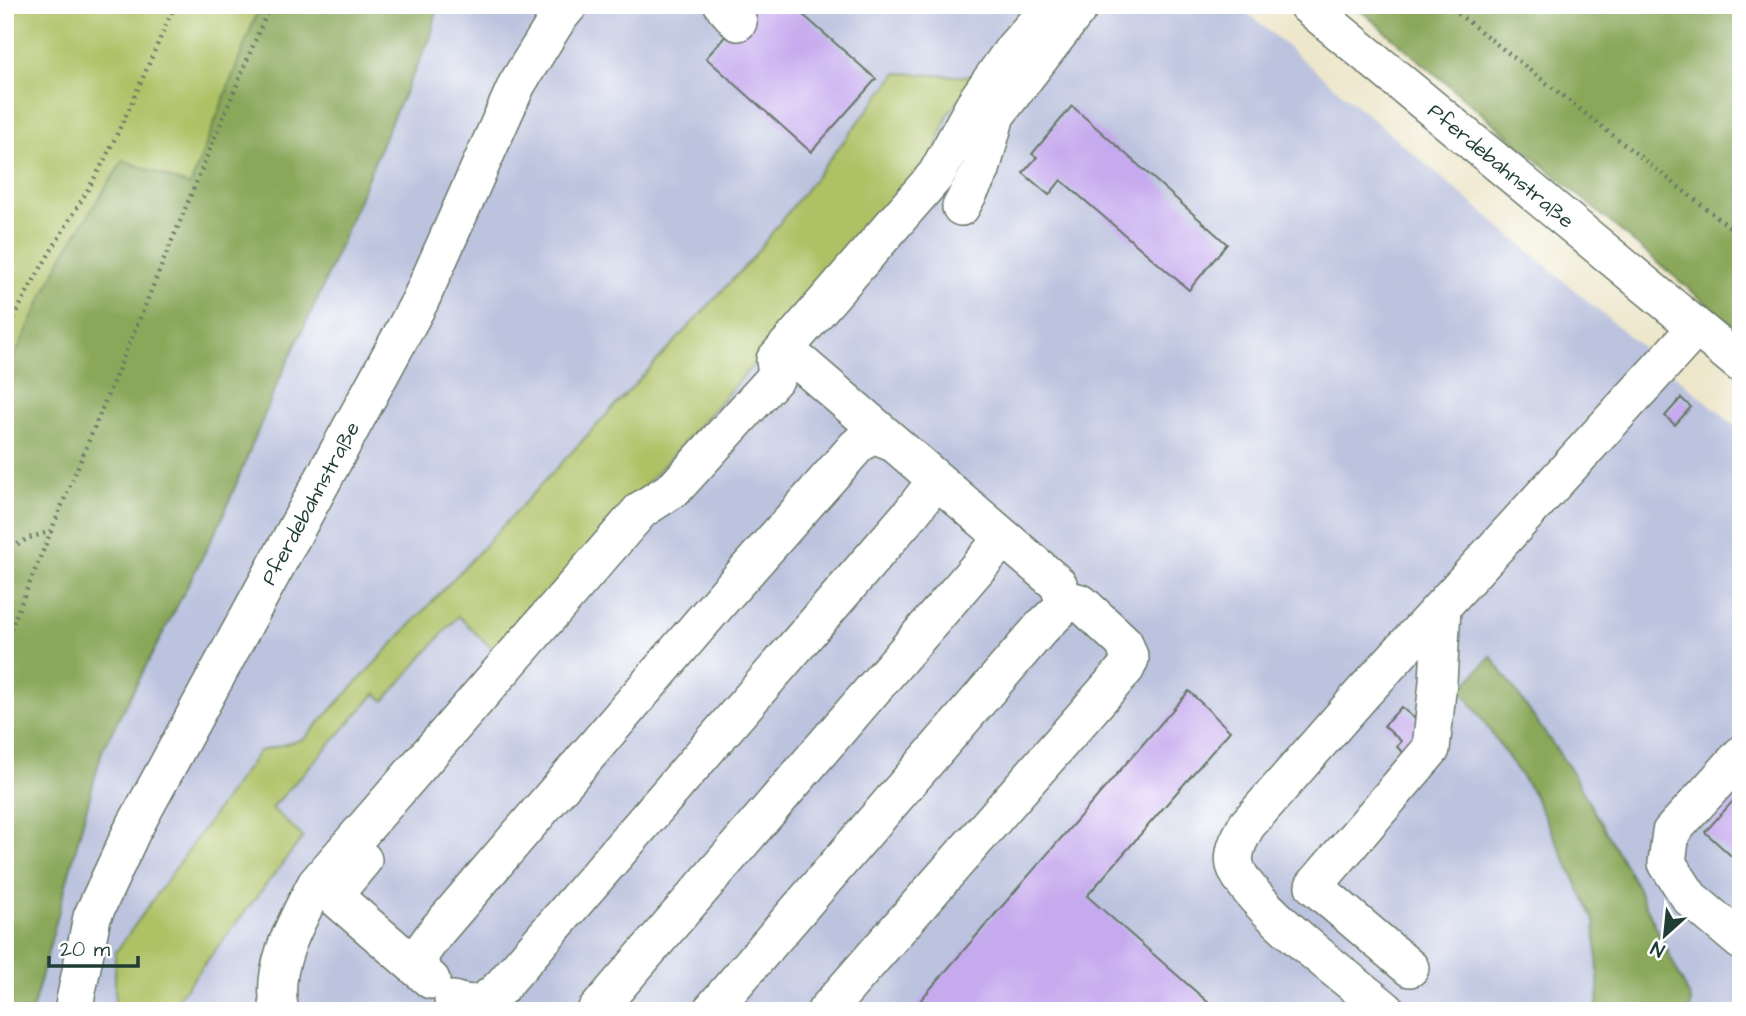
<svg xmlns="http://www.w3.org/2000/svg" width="1746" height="1016" font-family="'Architects Daughter',sans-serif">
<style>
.industrial{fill:#bcc3de}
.green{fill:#aec165;stroke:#667f4c;stroke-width:2}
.forest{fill:#8aa75a;stroke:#547247;stroke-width:2}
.building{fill:#c6aaee}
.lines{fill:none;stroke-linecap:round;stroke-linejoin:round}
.minor-casing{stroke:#677869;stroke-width:40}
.path{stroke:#677869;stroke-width:4.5;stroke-dasharray:2 5;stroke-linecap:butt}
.minor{stroke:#fff;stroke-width:37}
.labels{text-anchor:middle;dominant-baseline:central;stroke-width:5;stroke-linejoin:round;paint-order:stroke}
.street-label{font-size:21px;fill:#1f3d34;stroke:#fff}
</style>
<rect width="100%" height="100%" fill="#fff"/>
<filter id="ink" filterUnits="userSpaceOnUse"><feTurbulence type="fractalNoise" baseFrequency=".0143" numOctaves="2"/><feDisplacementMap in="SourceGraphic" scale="14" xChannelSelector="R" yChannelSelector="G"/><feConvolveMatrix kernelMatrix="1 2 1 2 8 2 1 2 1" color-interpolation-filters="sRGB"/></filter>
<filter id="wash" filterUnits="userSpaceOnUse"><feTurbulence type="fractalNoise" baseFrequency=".00686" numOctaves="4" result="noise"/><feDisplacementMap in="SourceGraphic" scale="28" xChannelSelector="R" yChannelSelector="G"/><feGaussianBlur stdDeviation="1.57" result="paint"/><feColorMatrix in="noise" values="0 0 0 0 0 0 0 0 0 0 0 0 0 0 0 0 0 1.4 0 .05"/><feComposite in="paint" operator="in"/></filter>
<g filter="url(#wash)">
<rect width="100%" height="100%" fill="#eee7cc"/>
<path class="industrial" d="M438 5H1238L1741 431V1011H1690L1691 1000 1635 883 1570 768 1461 690 1533 793 1595 922 1599 991 1596 1011H168L303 837 271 808 376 693 384 700 458 616 496 652 928 170 948 114 976 78 897 73 749 262 304 739 259 751 115 953V1011H32L102 751 221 521 275 389 321 291 392 119 431 37Z"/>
<g class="green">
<path d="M5 5H260L190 187 7 371 5 376Z"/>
<path d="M897 73 976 77 948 114 928 170 496 652 458 616 384 701 376 693 272 808 303 837 168 1011H115V953L259 751 304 739 749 262Z"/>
</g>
<g class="forest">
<path d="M260 5H438L431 37 392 119 321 291 275 389 221 521 102 751 32 1011H5V376L62 257 123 160 190 186Z"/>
<path d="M1354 5H1741V333Z"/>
<path d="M1491 656 1570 769 1635 883 1691 1000 1690 1011H1596L1599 991 1595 922 1533 793 1461 689Z"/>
</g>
<g id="blocks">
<g class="building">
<path d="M753 5H792L876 79 811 152 706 58Z"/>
<path d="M1072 106 1227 244 1189 290 1061 180 1049 195 1023 173 1037 157 1032 154Z"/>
<path d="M1681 398 1691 407 1675 425 1665 416Z"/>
<path d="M1189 691 1230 731 1087 896 1218 1011H911Z"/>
<path d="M1401 707 1427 729 1405 754 1397 747 1401 741 1384 726Z"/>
<path d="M1741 792V859L1738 862 1705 832Z"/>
</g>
</g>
</g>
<g filter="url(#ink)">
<use href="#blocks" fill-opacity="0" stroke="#677869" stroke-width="2"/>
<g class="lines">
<g class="minor-casing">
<g id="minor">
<path d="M723 5 738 22"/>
<path id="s1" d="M1307 5 1741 364"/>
<path d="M961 207 981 170 996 115 1081 5"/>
<path d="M801 363 1009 542"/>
<path d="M1741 755 1671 832 1667 863 1690 898 1741 941"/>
<path d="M363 860 339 889 336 898 431 980"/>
<path d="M1410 968 1314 886 1431 749 1438 682 1442 608"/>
<path d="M423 973 418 957 436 932 726 594 856 447C870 433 876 436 893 443"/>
<path d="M453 1000C477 1008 485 1003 502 986L912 512 931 487 932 476"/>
<path id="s2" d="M73 1011 92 917 131 833 420 301 517 84 558 18 569 5"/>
<path d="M280 1011C269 968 297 921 316 884L641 510 675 488 777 376 775 360 936 175 977 100 1014 48 1052 5"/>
<path d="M596 1011 999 543 1009 542 1058 584 1063 597 1062 606"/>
<path d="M711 1011 1041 628 1070 600 1081 603 1124 643 1130 659 1126 668 826 1011"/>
<path d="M1387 1011C1354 983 1245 903 1235 865 1232 851 1240 837 1247 825L1362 694 1696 328"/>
</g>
</g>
<g class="path">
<path d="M1447 5 1741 236"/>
<path d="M5 337C31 278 68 226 99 170 127 117 150 60 175 5"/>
<path d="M5 551 29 538 52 531"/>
<path d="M5 642 270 5"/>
</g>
<use href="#minor" class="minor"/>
</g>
</g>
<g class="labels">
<g class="street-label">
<text stroke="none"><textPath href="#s1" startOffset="252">Pferdebahnstraße</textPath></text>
<text stroke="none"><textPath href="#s2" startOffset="564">Pferdebahnstraße</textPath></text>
</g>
</g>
<rect width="1746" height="1016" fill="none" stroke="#fff" stroke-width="28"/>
<g transform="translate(1665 935) rotate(207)" stroke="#ffffff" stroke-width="5" paint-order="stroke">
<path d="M0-5L12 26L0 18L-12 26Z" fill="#1f3d34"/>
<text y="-10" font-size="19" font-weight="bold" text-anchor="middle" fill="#1f3d34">N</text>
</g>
<path d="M49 956v10h89v-10" fill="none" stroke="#1f3d34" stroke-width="3.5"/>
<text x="60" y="956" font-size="21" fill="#1f3d34" stroke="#ffffff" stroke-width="5" paint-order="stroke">20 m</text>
</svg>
